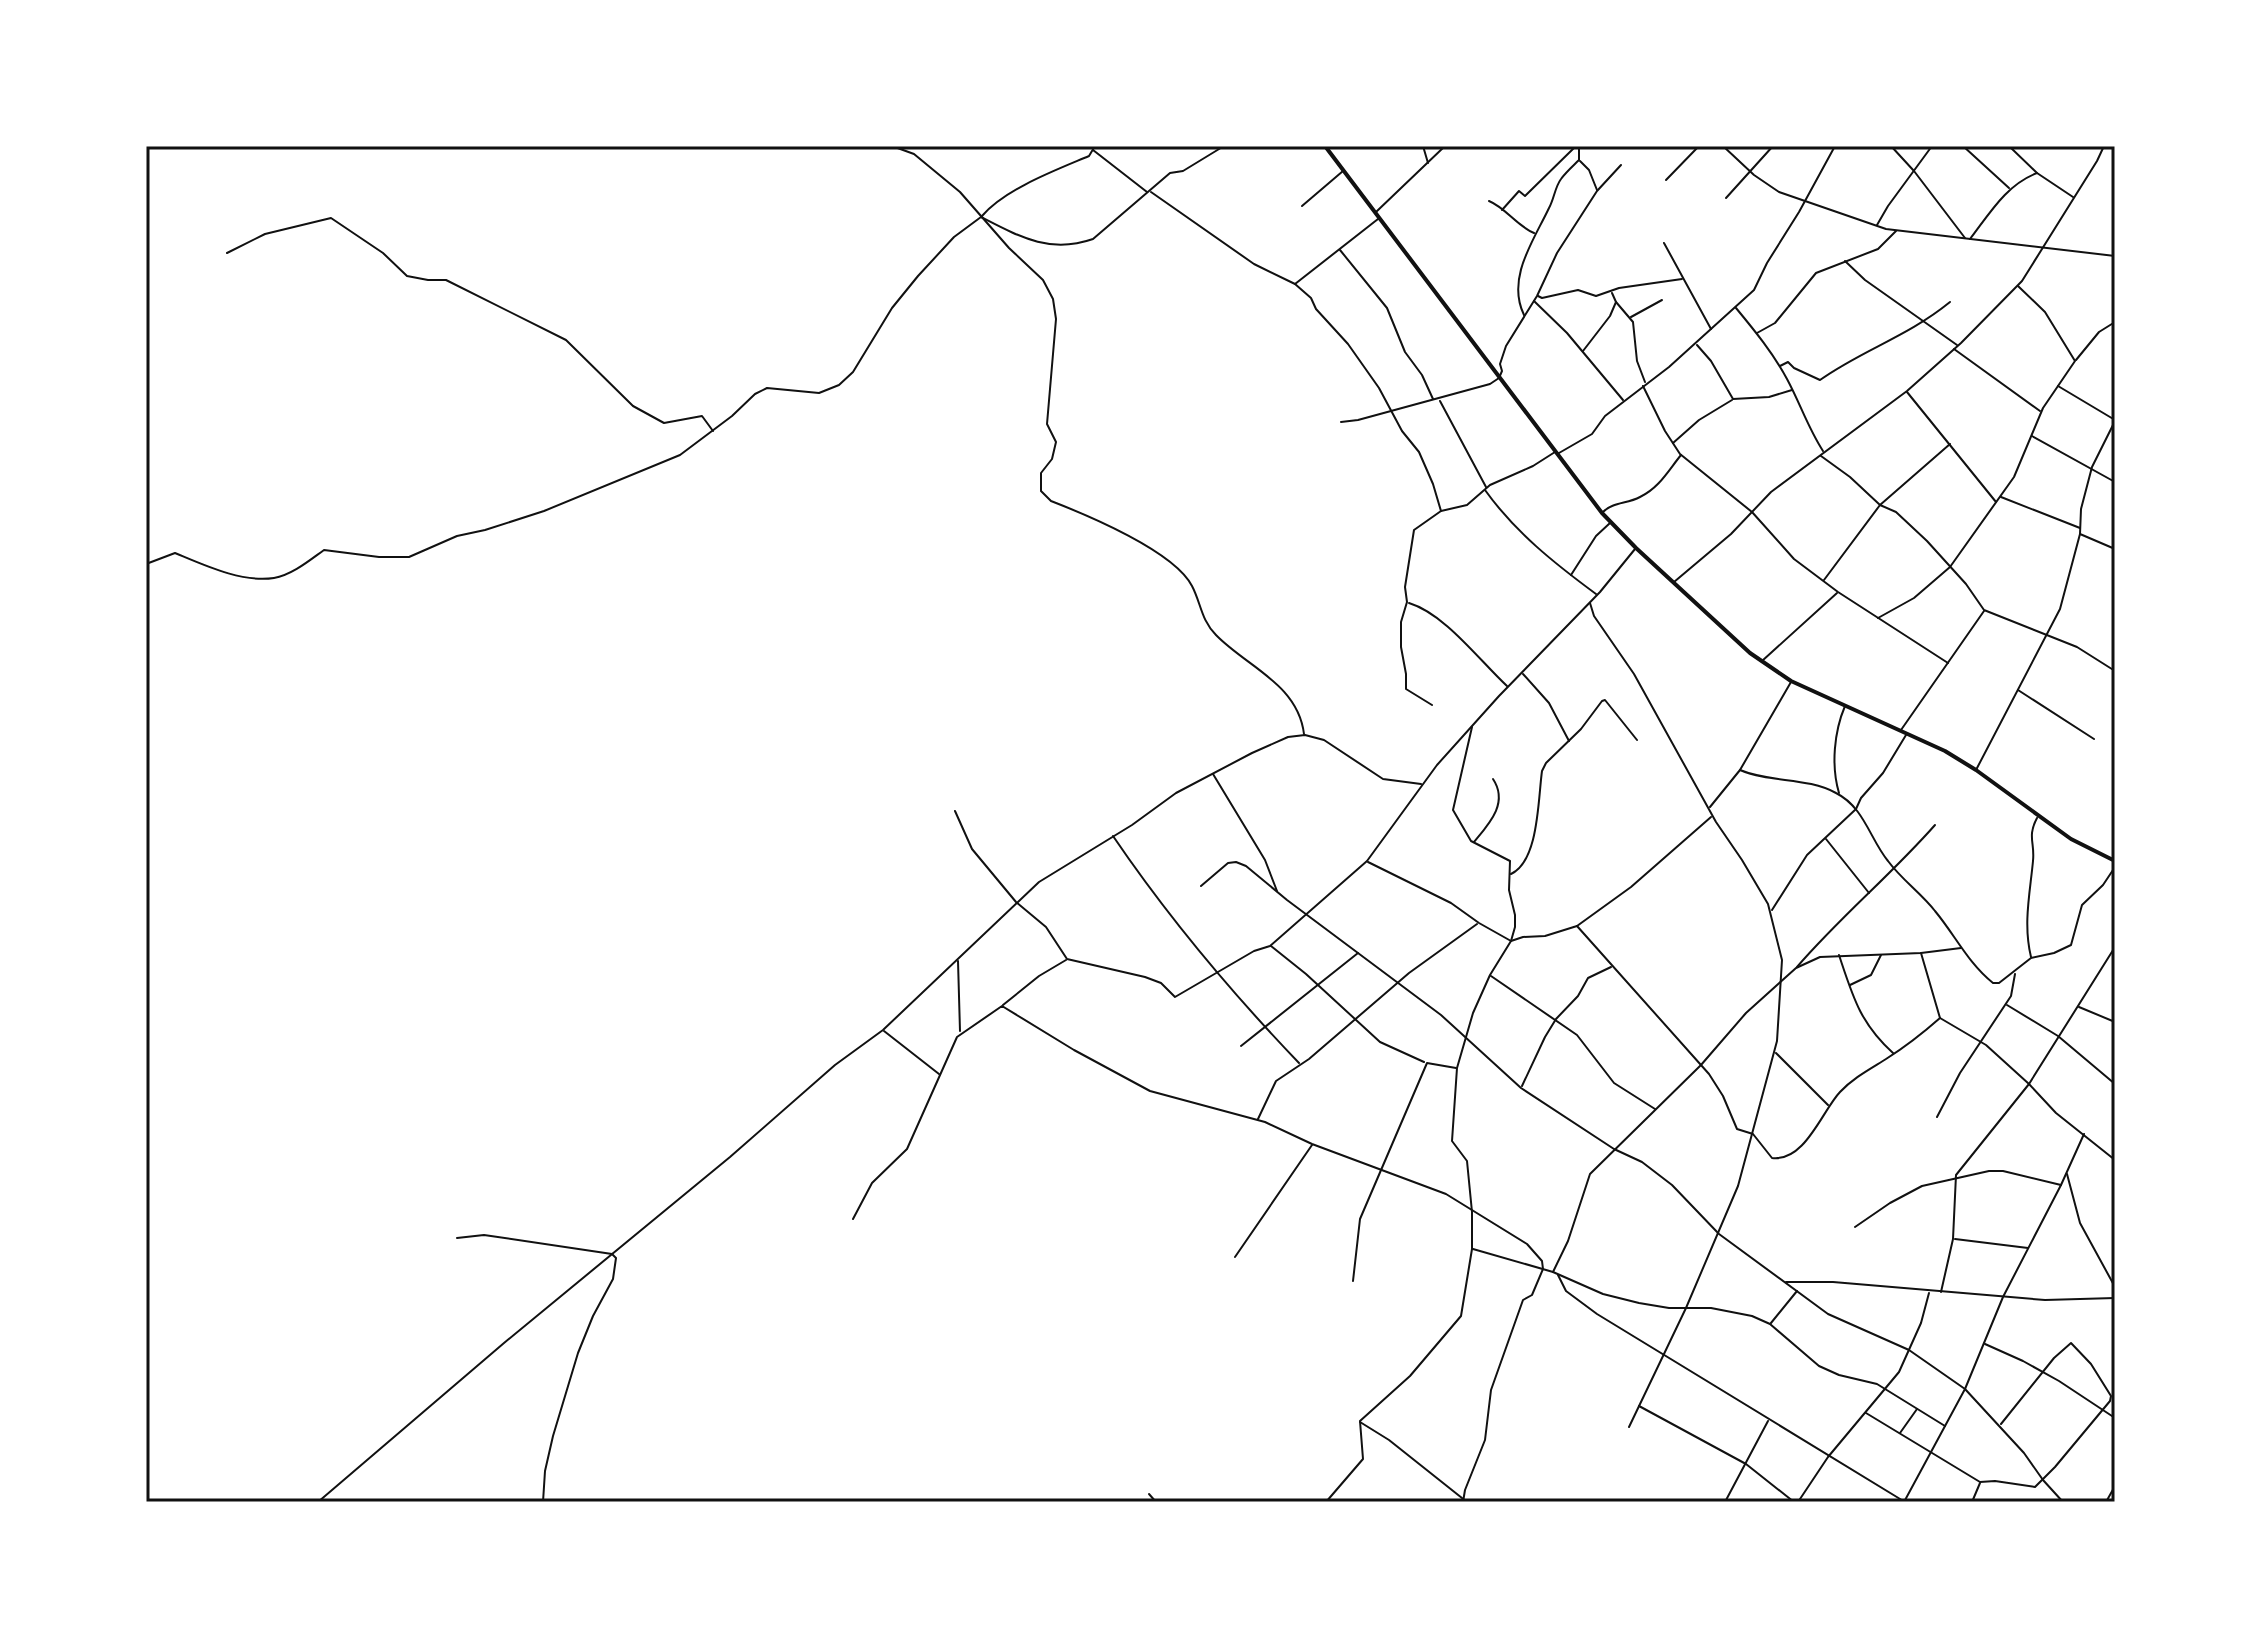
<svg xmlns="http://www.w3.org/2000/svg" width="2261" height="1648" font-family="'Libre Baskerville',serif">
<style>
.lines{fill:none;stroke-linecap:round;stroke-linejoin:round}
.minor{stroke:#111;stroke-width:2}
.trunk{stroke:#111;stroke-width:4}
.neatline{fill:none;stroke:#111;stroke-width:3}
</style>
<rect width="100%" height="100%" fill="#fff"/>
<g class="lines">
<g class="minor">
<path d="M892 146 914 154 960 192 1009 248 1043 280 1053 299 1056 319 1047 424 1056 442 1052 459 1041 473V491L1051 501C1087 515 1174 551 1192 586 1201 603 1201 620 1216 635 1247 667 1298 684 1304 734"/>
<path d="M1423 146 1428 163"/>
<path d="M1723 146 1754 175 1779 192 1886 229 2115 256"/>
<path d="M1891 146 1914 171 1965 238"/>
<path d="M1963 146 2009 188"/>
<path d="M2009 146 2037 173 2073 197"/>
<path d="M1093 150 1147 192"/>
<path d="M1580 161 1589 170 1597 190"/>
<path d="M1666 180 1699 146"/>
<path d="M1151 192 1254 264 1295 284 1311 298 1316 309 1348 344 1379 388 1402 431 1419 452 1433 484 1441 511"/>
<path d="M1726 198 1773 146"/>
<path d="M1489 201C1506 208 1517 226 1534 233"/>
<path d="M1302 206 1343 171"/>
<path d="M1502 210 1519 191 1525 196 1576 146"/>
<path d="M1376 212 1445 146"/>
<path d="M982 216C1005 189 1056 170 1089 156L1095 146"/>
<path d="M1877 225 1888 206 1932 146"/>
<path d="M1970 239C1990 213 2006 185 2037 173"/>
<path d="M1664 243 1711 329"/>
<path d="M1340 250 1387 308 1405 352 1422 375 1433 399"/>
<path d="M227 253 265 234 331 218 383 253 407 276 428 280H446L566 340 633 406 664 423 702 416 713 431"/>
<path d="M1845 261 1865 280 1957 345"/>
<path d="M1295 284 1378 219"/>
<path d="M1538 296 1542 298 1578 290 1596 296 1619 288 1682 279"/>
<path d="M1534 301 1567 333 1623 400"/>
<path d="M1616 302 1633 322 1637 361 1645 382"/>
<path d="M1736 308C1755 331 1773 353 1787 379 1800 403 1808 428 1823 451"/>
<path d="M1524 315C1506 278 1534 240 1549 208 1554 199 1555 187 1561 179 1566 172 1573 166 1579 160V146"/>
<path d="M1631 317 1662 300"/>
<path d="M1757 333 1775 323 1816 273 1878 249 1896 231"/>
<path d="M1697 345 1711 361 1733 399 1769 397 1792 390"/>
<path d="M1954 349 2040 411"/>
<path d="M1583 351 1610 316 1616 302 1612 293"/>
<path d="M2076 360 2099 332 2115 322"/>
<path d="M1780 366 1788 362 1794 368 1820 380C1862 350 1907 337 1950 302"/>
<path d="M1643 386 1665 431 1680 454 1752 512 1794 559 1838 592 1948 663"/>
<path d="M2058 386 2115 420"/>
<path d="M1907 392 1996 502"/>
<path d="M1440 401 1486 487"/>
<path d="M1341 422 1358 420 1490 384 1499 378 1502 371 1500 364 1506 346 1537 296 1557 253 1597 191 1621 165"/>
<path d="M2032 436 2115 482"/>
<path d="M1673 443 1699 420 1732 400"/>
<path d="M1559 453 1592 434 1605 416 1669 367 1754 290 1767 263 1799 212 1835 146"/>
<path d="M1821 456 1850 477 1880 505 1896 512 1927 541 1966 584 1984 610 2077 647 2115 671"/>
<path d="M1485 490C1515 532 1554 563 1596 594"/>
<path d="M2001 497 2080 528"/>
<path d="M1603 512C1613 502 1627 504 1640 497 1659 488 1668 471 1681 455"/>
<path d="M2080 534 2115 549"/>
<path d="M146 564 175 553C204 565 242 583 274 578 292 575 310 560 324 550L379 557H409L457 536 485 530 544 511 680 455 732 416 755 394 767 388 819 393 839 385 853 372 892 308 918 276 954 237 981 217C1020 237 1050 254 1093 239L1170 173 1183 171 1224 146"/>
<path d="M1571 575 1596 536 1610 523"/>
<path d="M1824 580 1880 505 1950 444"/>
<path d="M1674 582 1731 534 1771 492 1907 391 1961 343 2022 281 2097 161 2104 146"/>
<path d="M1409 603C1445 614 1479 660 1507 686"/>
<path d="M1590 603 1594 616 1634 674 1716 822 1742 860 1768 904 1782 960 1777 1041 1738 1186 1686 1308 1629 1427"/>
<path d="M1878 618 1914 598 1950 567 2014 477 2043 408 2075 361 2045 312 2018 286"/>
<path d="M1762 661 1837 593"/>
<path d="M1523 674 1549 703 1569 741"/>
<path d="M2018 690 2094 739"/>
<path d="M1432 705 1406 689V674L1401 647V622L1407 602 1405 587 1414 530 1441 511 1467 505 1490 485 1533 466 1555 452"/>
<path d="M1901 730 1984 611"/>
<path d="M1740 770C1771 783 1807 777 1836 793 1864 807 1870 839 1888 861 1902 880 1921 893 1935 911 1955 935 1968 963 1993 983H1999L2031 958 2054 953 2071 945 2082 905 2103 885 2115 867"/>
<path d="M1976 770 2060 609 2080 534 2081 509 2092 467 2115 421"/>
<path d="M1213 774 1265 860 1277 891"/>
<path d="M1839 793C1831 766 1834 732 1845 706"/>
<path d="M1710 807 1740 770 1791 682"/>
<path d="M955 811 972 849 1016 902 1046 927 1067 959 1145 977 1161 983 1175 997 1254 951 1270 946 1367 861 1437 765 1499 696 1600 592 1635 549"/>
<path d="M1113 836C1168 917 1231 992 1299 1063"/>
<path d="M1826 839 1869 893"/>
<path d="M1474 842C1489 824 1509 803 1493 779"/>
<path d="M1368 862 1451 903 1479 923 1511 941 1523 937 1545 936 1577 926 1631 887 1711 817"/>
<path d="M1511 874C1539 861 1538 799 1542 771L1546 763 1581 729 1602 701 1605 700 1637 740"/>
<path d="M1201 886 1228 863 1236 862 1246 866 1287 900 1441 1015 1521 1088 1614 1149 1642 1162 1672 1185 1719 1234 1828 1314 1909 1350 1965 1389 2024 1453 2043 1480 2063 1502"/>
<path d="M1772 910 1807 855 1856 809 1861 798 1883 773 1906 735"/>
<path d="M1577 926 1709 1074 1723 1096 1737 1129 1753 1134 1772 1158C1805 1162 1822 1111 1840 1092 1853 1078 1870 1069 1886 1059 1905 1047 1923 1033 1940 1018"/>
<path d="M1271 946 1306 974 1380 1042 1424 1062"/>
<path d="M1921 953 1940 1018 1986 1045 2029 1084 2056 1113 2115 1160"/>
<path d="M1839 955C1853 997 1860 1023 1893 1053"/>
<path d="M2031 957C2023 924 2030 893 2033 861 2035 842 2027 837 2037 818"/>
<path d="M958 961 960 1031"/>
<path d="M1797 967C1840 917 1891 875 1935 825"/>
<path d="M1491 976 1577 1035 1614 1083 1655 1109"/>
<path d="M1850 985 1871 975 1881 955"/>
<path d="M1003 1005 1039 976 1066 960"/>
<path d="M2007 1005 2058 1036 2115 1084"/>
<path d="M2079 1007 2115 1022"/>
<path d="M884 1031 939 1074"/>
<path d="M1241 1046 1358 953"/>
<path d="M1776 1053 1828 1105"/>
<path d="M1522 1086 1545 1037 1556 1019 1578 996 1588 978 1611 967"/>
<path d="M1937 1117 1960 1073 2011 996 2015 974"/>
<path d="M1258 1119 1276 1081 1309 1059 1409 973 1477 924"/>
<path d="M2067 1174 2080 1223 2115 1287"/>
<path d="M853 1219 872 1183 907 1149 957 1037 1002 1006 1074 1050 1150 1091 1265 1122 1312 1144 1446 1194 1527 1244 1542 1261 1543 1269 1532 1295 1523 1300 1491 1390 1485 1440 1465 1490 1463 1502"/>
<path d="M1855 1227 1890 1203 1922 1186 1989 1171H2003L2061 1185"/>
<path d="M457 1238 484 1235 612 1254 616 1258 613 1279 593 1316 578 1353 553 1436 545 1471 543 1502"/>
<path d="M1955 1239 2028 1248"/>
<path d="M1473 1249 1553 1272 1603 1294 1639 1303 1669 1308H1711L1752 1316 1770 1324 1819 1366 1839 1375 1877 1384 1945 1426"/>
<path d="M1235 1257 1312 1145"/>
<path d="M1553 1272 1568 1241 1590 1174 1701 1065 1746 1013 1796 968 1820 957 1921 953 1961 948"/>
<path d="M1558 1275 1566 1291 1597 1314 1905 1502"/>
<path d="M1353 1281 1360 1219 1427 1063 1456 1068"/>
<path d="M1786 1282H1833L2045 1300 2115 1298"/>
<path d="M1941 1292 1953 1239 1956 1175 2029 1084 2115 947"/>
<path d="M1771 1323 1797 1291"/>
<path d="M1985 1344 2023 1361 2059 1381 2115 1418"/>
<path d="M1639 1406 1746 1464 1794 1502"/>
<path d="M1866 1413 1980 1482 1995 1481 2035 1487 2055 1467 2110 1401 2111 1396 2091 1364 2071 1343 2054 1358 2001 1424"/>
<path d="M1360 1422 1389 1440 1467 1502"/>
<path d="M1900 1433 1917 1409"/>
<path d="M1149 1494 1156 1502"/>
<path d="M318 1502 504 1343 730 1157 835 1065 883 1030 1039 882 1132 825 1176 793 1252 753 1288 737 1305 735 1324 740 1383 779 1421 784"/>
<path d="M1326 1502 1363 1459 1360 1421 1410 1376 1461 1316 1472 1249V1212L1467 1161 1452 1141 1457 1068 1473 1013 1490 975 1511 941 1515 927V915L1509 890 1510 861 1471 841 1453 810 1472 727"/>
<path d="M1725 1502 1768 1421"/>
<path d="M1798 1502 1828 1457 1899 1372 1921 1323 1929 1293"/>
<path d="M1904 1502 1965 1389 2003 1297 2061 1185 2084 1134"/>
<path d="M1972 1502 1980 1483"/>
<path d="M2106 1502 2115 1486"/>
</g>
<path class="trunk" d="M1325 146 1602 513 1636 548 1750 653 1791 681 1945 751 1976 770 2071 839 2115 861"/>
</g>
<rect width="2261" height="1648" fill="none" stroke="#ffffff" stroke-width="296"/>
<rect x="148" y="148" width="1965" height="1352" class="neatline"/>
</svg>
